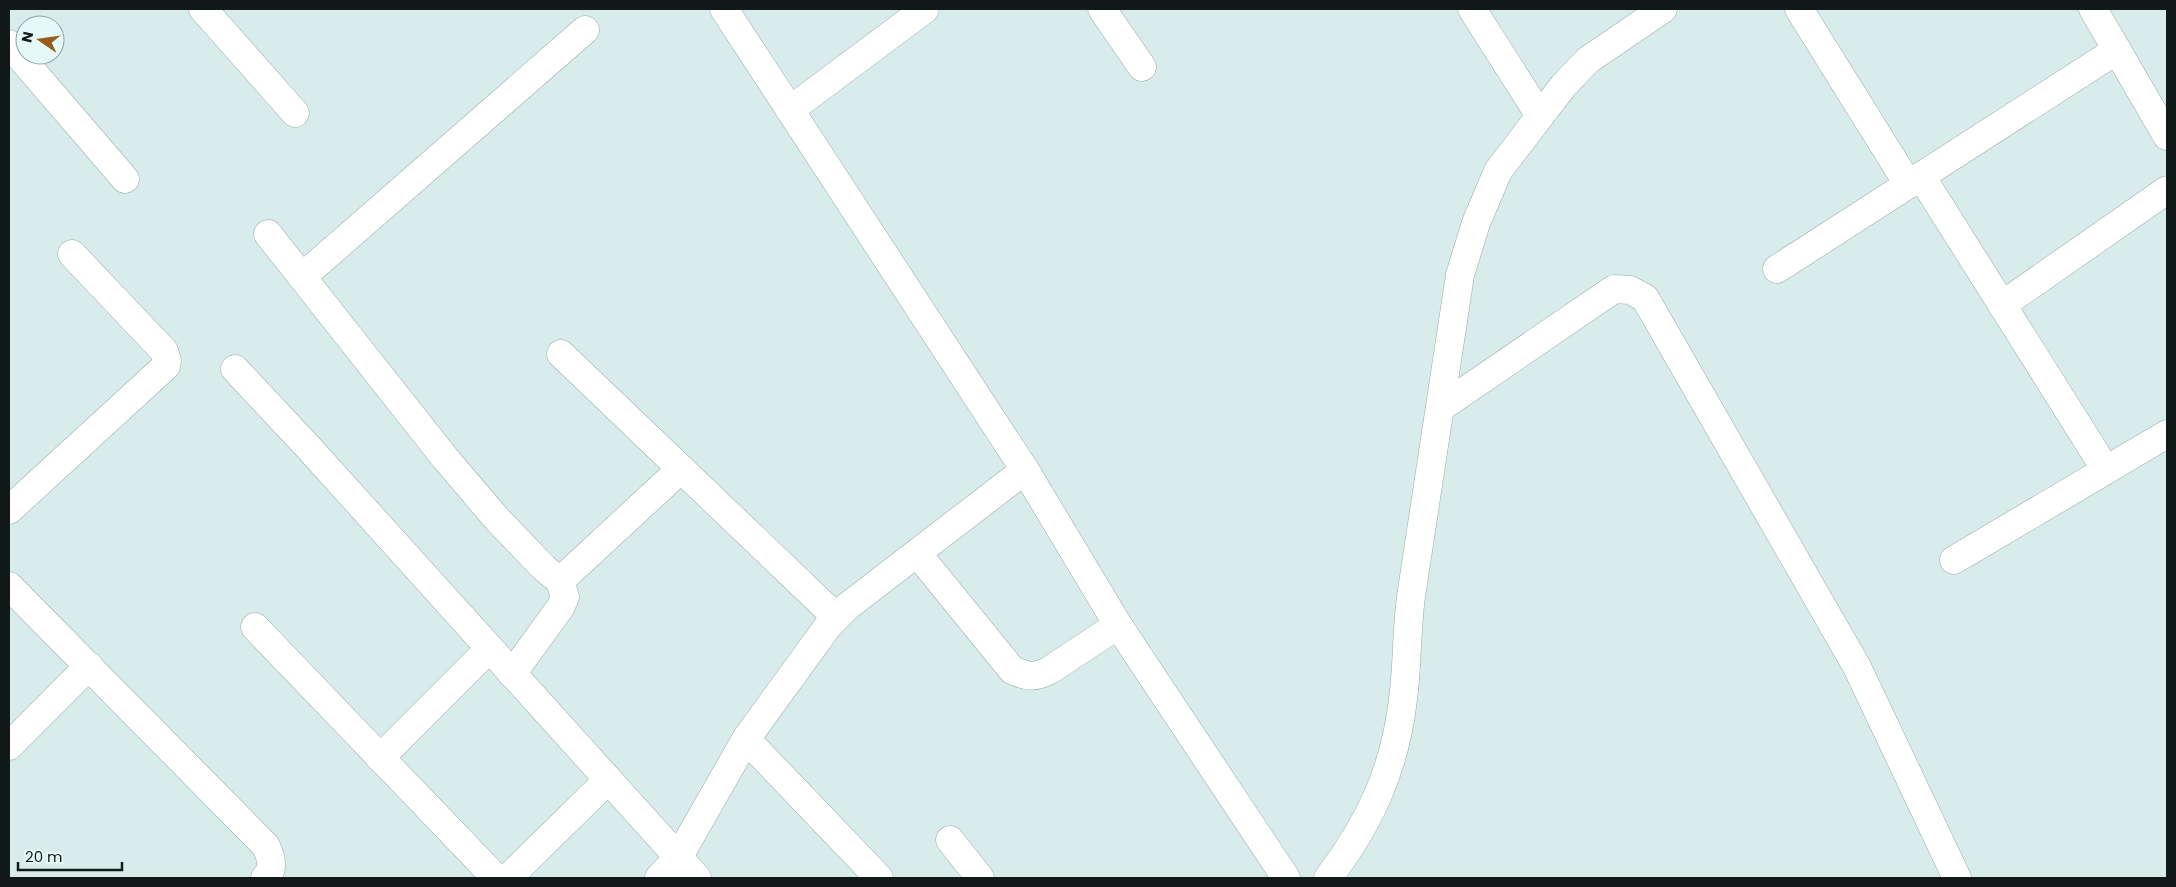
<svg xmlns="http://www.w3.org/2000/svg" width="2176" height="887" font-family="Poppins,sans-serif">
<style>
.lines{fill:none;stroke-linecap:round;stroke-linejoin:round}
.minor-casing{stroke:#96aba9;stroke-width:29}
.minor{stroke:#fff;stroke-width:28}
</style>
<rect width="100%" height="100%" fill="#d8edeb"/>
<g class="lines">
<g class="minor-casing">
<g id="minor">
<path d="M203 9 295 113"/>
<path d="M724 9 1025 470 1118 625 1286 878"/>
<path d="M1102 9 1142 67"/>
<path d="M1472 9 1540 116"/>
<path d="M1799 9 1908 184"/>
<path d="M2093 9 2167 136"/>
<path d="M9 44 125 179"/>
<path d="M790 110 925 9"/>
<path d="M1921 176 2106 470"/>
<path d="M268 234 445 458 497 519 544 568 560 581 565 597 560 608 512 674"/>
<path d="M1777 269 2117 50"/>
<path d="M302 277 585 30"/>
<path d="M2002 305 2167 190"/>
<path d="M561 354 836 617"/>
<path d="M235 369 309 448 697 878"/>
<path d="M1440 408 1614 289 1630 290 1645 298 1857 667 1957 878"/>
<path d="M9 510 166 366 167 361 164 351 72 254"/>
<path d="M917 553 1012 670C1027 677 1035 678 1050 670L1118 625"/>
<path d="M1954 560 2167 434"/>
<path d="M560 581 681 469"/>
<path d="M9 586 266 846C271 857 275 869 265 878"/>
<path d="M255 627 496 878"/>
<path d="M746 739 879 878"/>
<path d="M9 746 89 666"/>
<path d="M380 758 489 649"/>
<path d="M950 840 980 878"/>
<path d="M508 878 608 780"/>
<path d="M659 878 678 858 746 739 828 626 848 606 1025 470"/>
<path d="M1328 878C1370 823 1395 769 1403 699 1408 663 1406 626 1412 590 1428 485 1444 380 1460 275L1476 223 1498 171 1540 116 1564 85 1588 60 1663 9"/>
</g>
</g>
<use href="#minor" class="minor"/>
</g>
<rect width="2176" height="887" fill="none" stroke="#121a19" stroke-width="20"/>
<g transform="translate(40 40) rotate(283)"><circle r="24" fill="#e5faf8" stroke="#91a09f"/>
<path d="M0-4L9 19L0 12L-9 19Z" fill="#985e1d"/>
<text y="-8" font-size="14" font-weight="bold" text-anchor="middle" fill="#121a19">N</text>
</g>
<path d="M18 862v8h104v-8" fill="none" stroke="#121a19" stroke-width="2.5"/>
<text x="25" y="862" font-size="15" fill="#121a19" stroke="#e5faf8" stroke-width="4" paint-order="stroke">20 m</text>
</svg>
